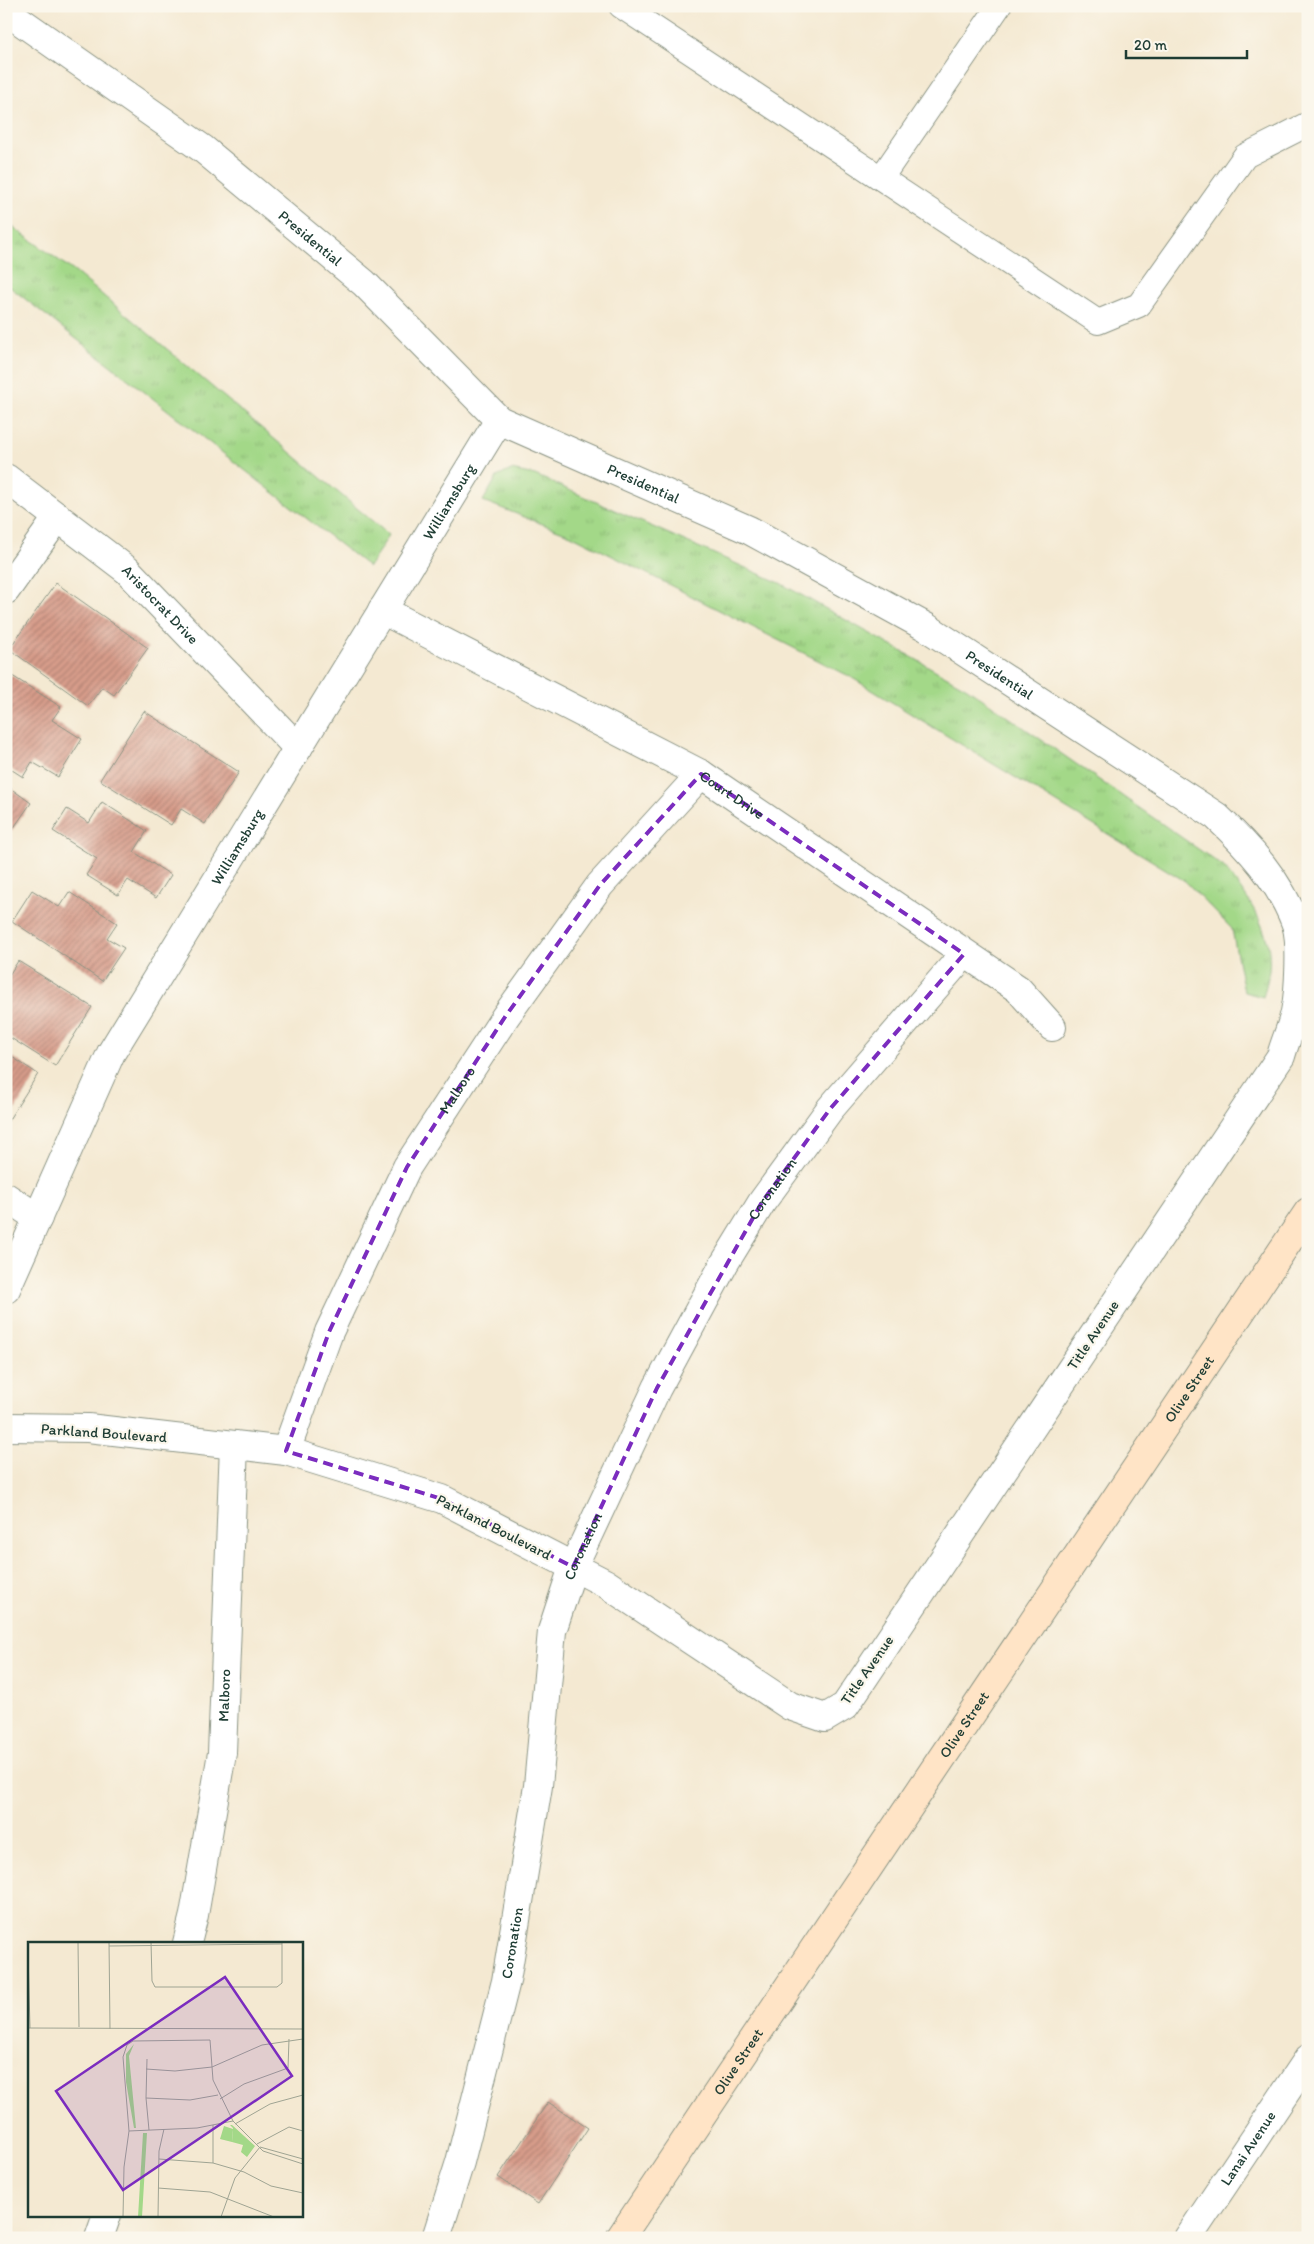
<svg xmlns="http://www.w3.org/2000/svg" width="1314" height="2244" font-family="Itim,sans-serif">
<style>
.grass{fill:url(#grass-tufts);stroke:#618a5e}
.building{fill:url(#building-hatch)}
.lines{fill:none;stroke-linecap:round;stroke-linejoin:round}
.lane-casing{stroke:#8a9383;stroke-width:26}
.street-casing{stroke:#8a9383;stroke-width:30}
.secondary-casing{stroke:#8a9383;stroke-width:30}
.lane{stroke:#fff;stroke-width:24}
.street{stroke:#fff;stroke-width:28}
.secondary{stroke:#ffe4c6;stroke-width:28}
.marked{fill:none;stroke:#7b2cbf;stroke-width:4;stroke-dasharray:10 6;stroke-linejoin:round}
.labels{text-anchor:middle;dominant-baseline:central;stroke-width:4.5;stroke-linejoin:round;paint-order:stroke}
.street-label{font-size:15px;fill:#1f3d34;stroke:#fbf7ec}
.inset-road{fill:none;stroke:#9fa493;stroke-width:1}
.view{fill:#7b2cbf;fill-opacity:0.15;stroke:#7b2cbf;stroke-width:2.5}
.inset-edge{fill:none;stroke:#1f3d34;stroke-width:2.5}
</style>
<defs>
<pattern id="grass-tufts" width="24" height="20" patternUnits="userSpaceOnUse" patternTransform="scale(1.25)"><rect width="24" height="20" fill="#a3d888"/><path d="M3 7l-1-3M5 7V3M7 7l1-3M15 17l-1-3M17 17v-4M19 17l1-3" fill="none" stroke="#8cba76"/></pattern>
<pattern id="building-hatch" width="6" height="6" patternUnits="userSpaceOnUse" patternTransform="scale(1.25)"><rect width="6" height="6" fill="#d79c8a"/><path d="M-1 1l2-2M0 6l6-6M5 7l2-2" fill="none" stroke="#ae8072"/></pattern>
</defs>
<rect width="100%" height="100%" fill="#fbf7ec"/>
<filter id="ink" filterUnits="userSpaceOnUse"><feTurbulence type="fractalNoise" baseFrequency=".02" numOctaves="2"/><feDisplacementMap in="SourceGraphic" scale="10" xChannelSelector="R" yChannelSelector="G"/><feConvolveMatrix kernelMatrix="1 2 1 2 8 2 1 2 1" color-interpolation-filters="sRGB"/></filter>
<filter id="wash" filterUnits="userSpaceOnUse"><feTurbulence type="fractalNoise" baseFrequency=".0096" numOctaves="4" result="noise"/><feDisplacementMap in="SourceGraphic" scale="20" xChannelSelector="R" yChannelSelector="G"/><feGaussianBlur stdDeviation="1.12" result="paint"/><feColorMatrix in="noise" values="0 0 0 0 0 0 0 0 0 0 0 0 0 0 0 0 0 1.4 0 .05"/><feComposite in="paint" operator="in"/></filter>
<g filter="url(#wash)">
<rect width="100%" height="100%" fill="#f4e9d2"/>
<g class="grass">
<path d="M6 222 75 272 389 535 369 567 6 284Z"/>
<path d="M511 470 535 475 780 583 967 688 1224 867C1247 896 1274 932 1269 971 1268 980 1265 989 1263 997L1244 992 1232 929 1185 881 849 676 571 535 483 501 497 477Z"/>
</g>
<g id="blocks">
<g class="building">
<path d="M56 583 148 648 114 695 102 687 88 706 9 649Z"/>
<path d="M6 672 61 707 52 720 82 739 58 777 32 762 23 777 6 766Z"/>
<path d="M144 711 239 772 205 824 181 809 171 825 100 780Z"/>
<path d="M6 785 31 803 6 839Z"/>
<path d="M102 802 147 831 134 852 171 875 156 898 128 880 118 895 86 875 97 859 53 831 67 809 89 823Z"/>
<path d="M32 890 59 907 69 892 117 923 107 938 124 948 102 981 12 921Z"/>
<path d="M18 961 92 1007 55 1066 6 1035V980Z"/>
<path d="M6 1053 38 1074 6 1124Z"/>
<path d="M548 2102 588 2128 538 2204 498 2177Z"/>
</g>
</g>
</g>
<g filter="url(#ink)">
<use href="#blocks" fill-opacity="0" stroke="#8a9383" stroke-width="1"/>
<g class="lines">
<g class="lane-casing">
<g id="lane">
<path d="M621 6 1098 322 1139 305 1245 156 1308 124"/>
<path d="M881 178 999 6"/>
</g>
</g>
<g class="street-casing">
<g id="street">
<path id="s1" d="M6 11 203 149 364 283 499 420 749 530 926 627 1216 816C1249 847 1280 881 1296 924 1302 942 1299 993 1295 1012 1292 1027 1285 1041 1281 1056L845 1706 825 1718 790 1706 605 1583 442 1499 286 1451 88 1428 6 1427"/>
<path id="s2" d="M6 478 127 570 298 748"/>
<path d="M6 590 58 517"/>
<path id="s3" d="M382 610 701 774 1018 989 1052 1027"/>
<path d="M6 1197 38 1218"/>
<path id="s4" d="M6 1289 111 1053 499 420"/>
<path id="s5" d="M286 1451 329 1332 407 1167 505 1017 600 885 701 774"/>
<path id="s6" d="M187 1943 194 1915 222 1753 234 1445"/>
<path d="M99 2238 107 2215"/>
<path id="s7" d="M436 2238 460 2162 506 1981 538 1786 552 1631 573 1567 657 1388 724 1264 762 1202 830 1109 964 954"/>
<path id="s8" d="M1188 2238 1308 2059"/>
</g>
</g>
<g class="secondary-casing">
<g id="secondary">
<path id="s9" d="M620 2238 1308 1212"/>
</g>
</g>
<use href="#lane" class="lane"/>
<use href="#street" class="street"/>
<use href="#secondary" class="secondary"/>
</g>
</g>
<path class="marked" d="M701 774 964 954 830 1109 762 1202 657 1388 573 1567 442 1499 286 1451 329 1332 407 1167 505 1017 600 885Z"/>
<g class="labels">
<g class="street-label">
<text stroke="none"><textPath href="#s1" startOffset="380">Presidential</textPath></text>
<text stroke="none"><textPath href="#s1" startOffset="800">Presidential</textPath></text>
<text stroke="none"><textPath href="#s4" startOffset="905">Williamsburg</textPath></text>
<text stroke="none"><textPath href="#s2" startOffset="200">Aristocrat Drive</textPath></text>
<text stroke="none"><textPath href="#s1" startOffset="1205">Presidential</textPath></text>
<text stroke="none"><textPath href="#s3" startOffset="396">Court Drive</textPath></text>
<text stroke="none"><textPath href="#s4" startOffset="500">Williamsburg</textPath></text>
<text stroke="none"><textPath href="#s5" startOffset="401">Malboro</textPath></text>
<text stroke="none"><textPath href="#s7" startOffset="1115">Coronation</textPath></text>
<text transform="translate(1093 1335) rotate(-56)">Title Avenue</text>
<text stroke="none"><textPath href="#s9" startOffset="1022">Olive Street</textPath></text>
<text transform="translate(104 1433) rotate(4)">Parkland Boulevard</text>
<text transform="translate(494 1527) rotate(27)">Parkland Boulevard</text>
<text stroke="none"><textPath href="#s7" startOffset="710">Coronation</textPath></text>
<text transform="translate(867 1670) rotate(-55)">Title Avenue</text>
<text stroke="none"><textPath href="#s6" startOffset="251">Malboro</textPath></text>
<text stroke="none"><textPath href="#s9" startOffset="618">Olive Street</textPath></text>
<text stroke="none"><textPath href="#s7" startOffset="305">Coronation</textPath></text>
<text stroke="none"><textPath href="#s9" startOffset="212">Olive Street</textPath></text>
<text stroke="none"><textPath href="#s8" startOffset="108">Lanai Avenue</textPath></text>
</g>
</g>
<g transform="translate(28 1942)">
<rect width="275" height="275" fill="#f4e9d2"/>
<path d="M106 102 101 114 108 186H106L98 140V112ZM202 183H204L227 204 219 215 213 210 215 203 204 200 205 186ZM115 191H119L114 275H110Z" fill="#a3d888"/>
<path d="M196 184 205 187 204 200 192 197Z" fill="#a3d888"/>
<path class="inset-road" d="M50 0 51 85M81 0 82 87M123 0 124 39 127 45H249L254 41V0M81 4 254 2M0 10 2 86M0 86 275 87M119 117 118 156 121 188M118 127 147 129 184 125 234 103 275 97M118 156 162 158 190 153M192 157 216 142 260 126 261 97M207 182 242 162 275 153M185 183V221M101 189 169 186 205 179M229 202 261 185 275 189M232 205 275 217M131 217 185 221 216 230 243 244 275 251M130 246 182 250 246 275M95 275 96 225 101 189 95 115 99 103 105 99 182 98 185 138 205 179 235 209 275 222M130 275 131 209 136 187M193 275 207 236 232 205"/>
<path class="view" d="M197 35 264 134 95 248 28 149Z"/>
<rect width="275" height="275" class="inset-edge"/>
</g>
<rect width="1314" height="2244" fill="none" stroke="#fbf7ec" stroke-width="25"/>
<path d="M1126 50v8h121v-8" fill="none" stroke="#1f3d34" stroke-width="2.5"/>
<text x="1134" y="50" font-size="15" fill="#1f3d34" stroke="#fbf7ec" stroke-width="4" paint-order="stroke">20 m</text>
</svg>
